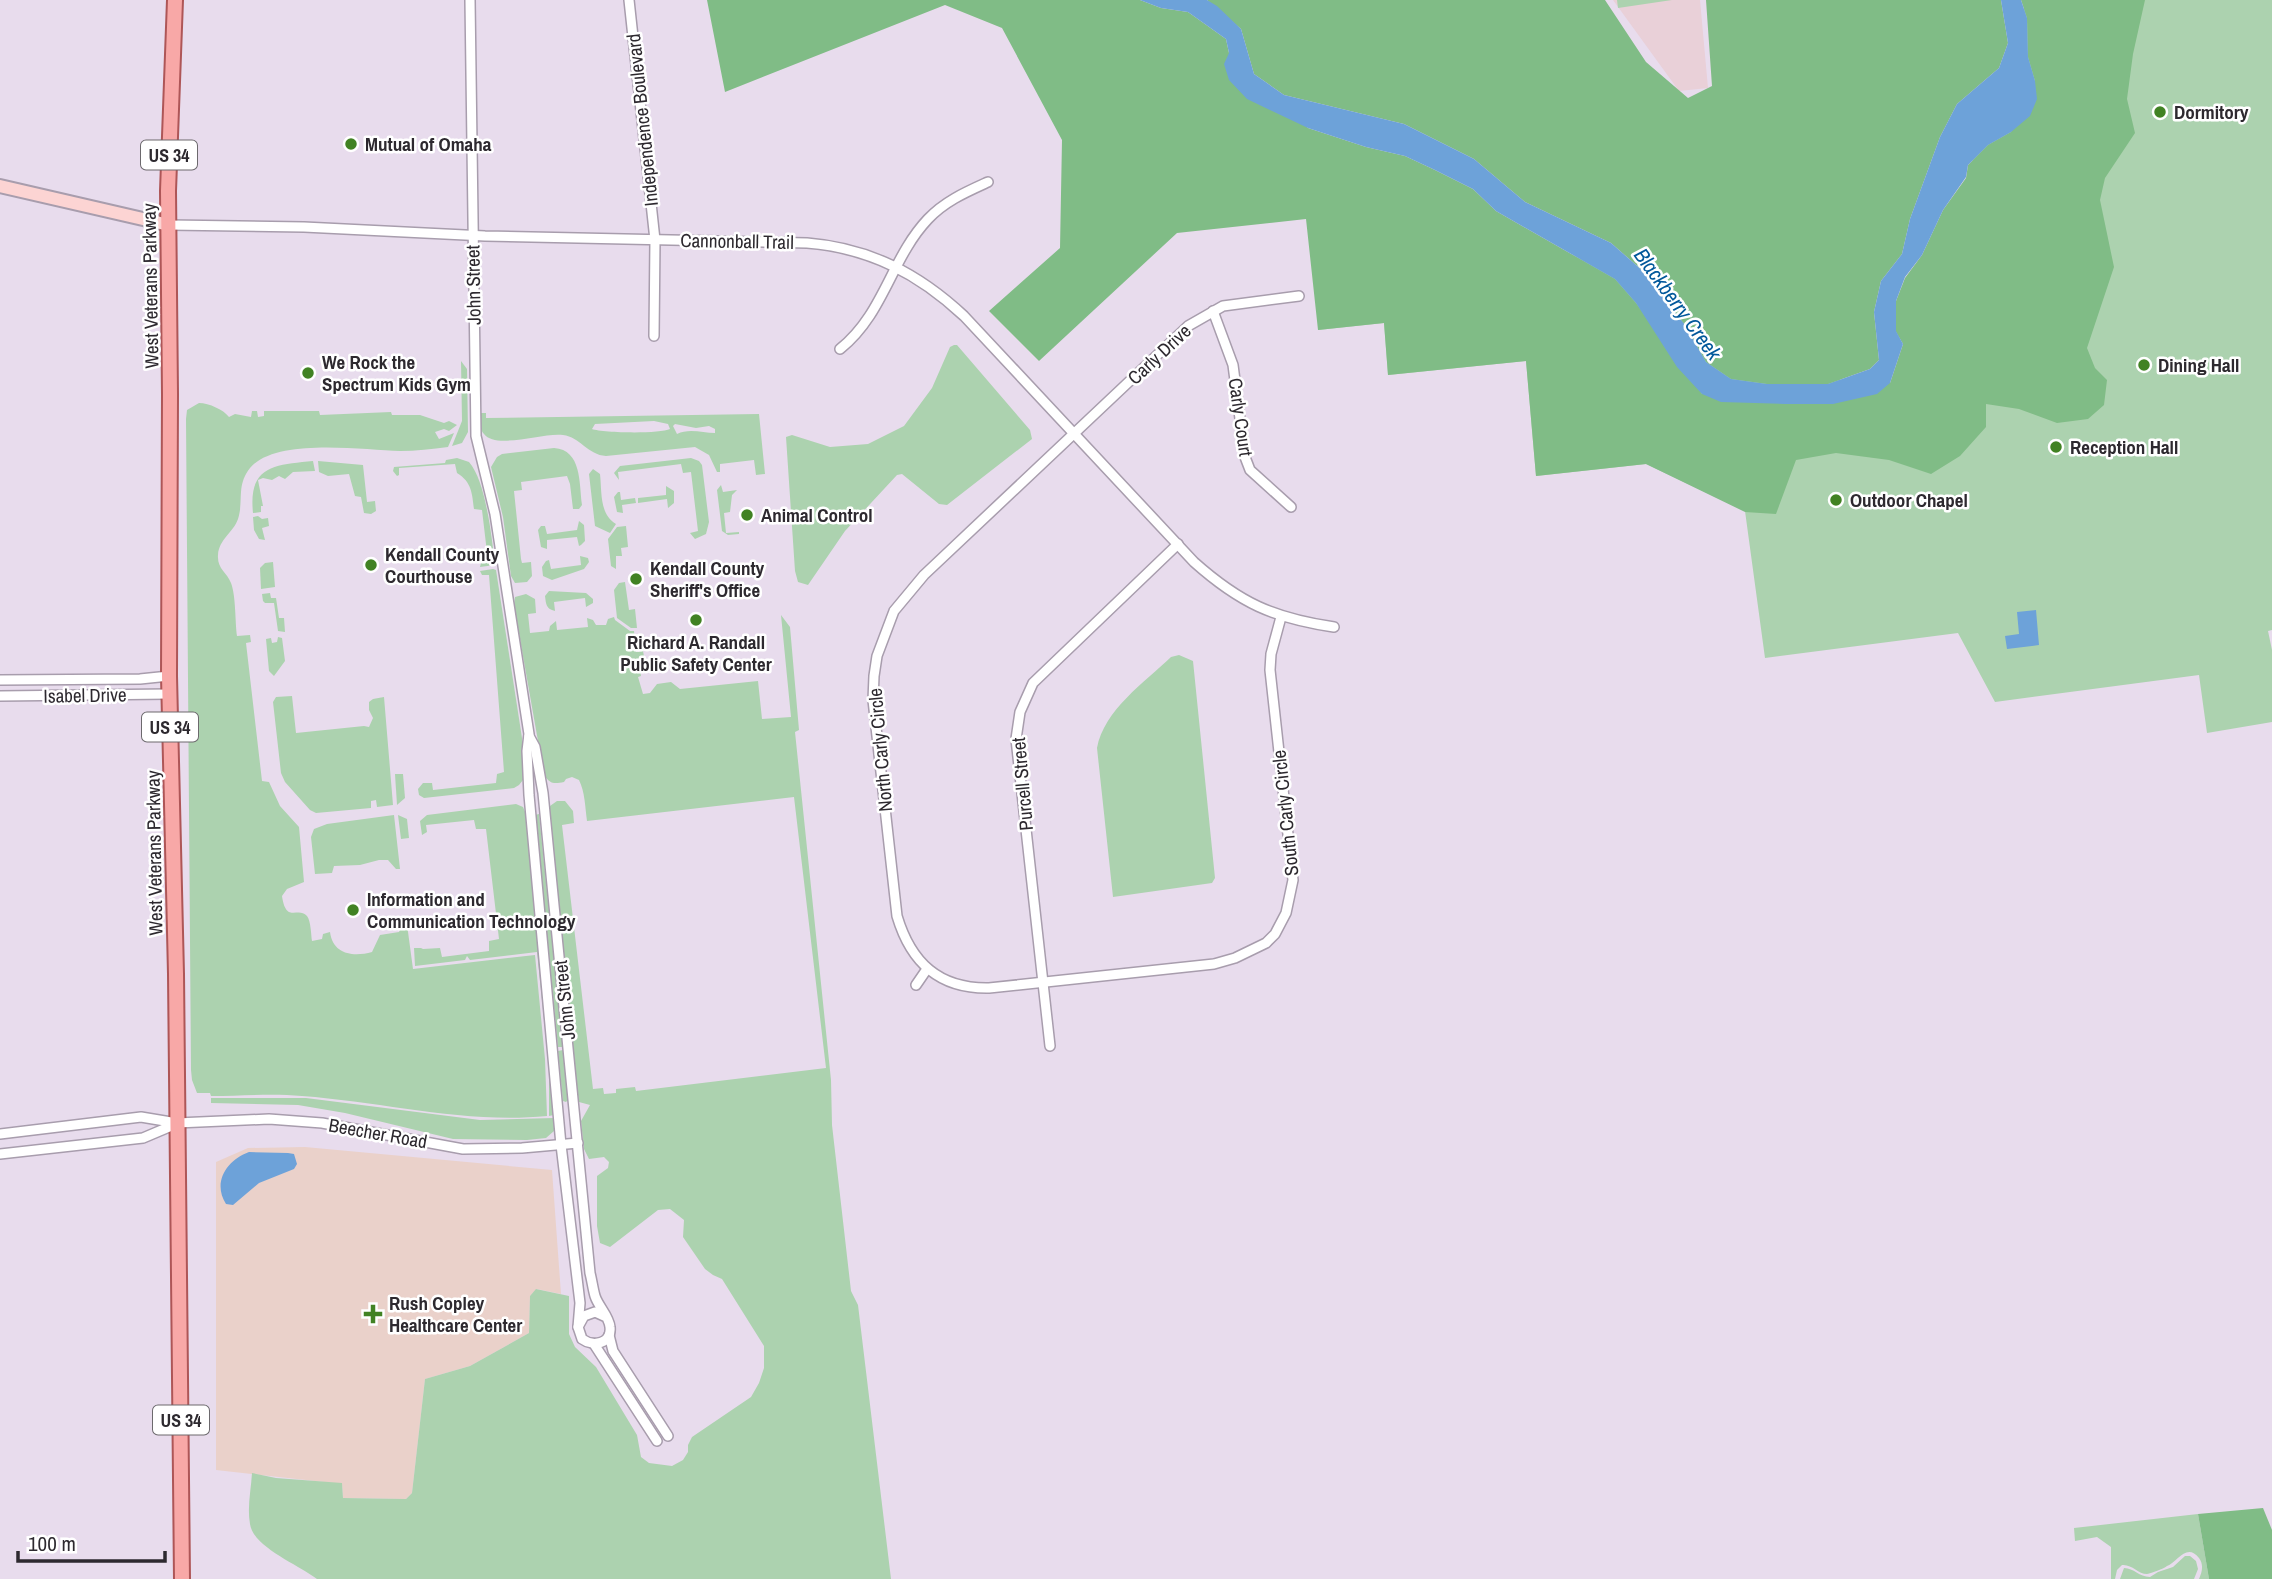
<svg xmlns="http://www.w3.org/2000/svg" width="2272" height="1579" font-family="'Archivo Narrow',sans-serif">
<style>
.education{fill:#e9d0d8}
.medical{fill:#ead1ca}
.green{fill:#acd2af;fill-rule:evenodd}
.forest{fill:#80bc86}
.water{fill:#6da2d9}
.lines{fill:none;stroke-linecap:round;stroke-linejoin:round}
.street-casing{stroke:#a89dad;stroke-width:12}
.secondary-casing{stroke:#a89dad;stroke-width:16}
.primary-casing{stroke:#ae5657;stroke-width:18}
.street{stroke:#fff;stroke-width:9}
.secondary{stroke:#fcd4d3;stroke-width:12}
.primary{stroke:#f8a8a7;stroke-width:14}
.poi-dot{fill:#418223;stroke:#fff;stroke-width:2.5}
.labels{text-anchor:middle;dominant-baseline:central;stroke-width:5;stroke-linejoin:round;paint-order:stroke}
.shield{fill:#fff;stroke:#6c696d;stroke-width:2}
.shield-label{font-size:18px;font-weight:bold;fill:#2d292f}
.poi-label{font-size:19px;font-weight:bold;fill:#2d292f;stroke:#fff;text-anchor:start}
.street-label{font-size:19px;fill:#2d292f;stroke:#fff}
.water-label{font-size:21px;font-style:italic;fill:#02589b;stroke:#fff}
</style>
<rect width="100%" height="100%" fill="#e8dced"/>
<path class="education" d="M1613 0H1700L1708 88 1679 91Z"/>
<path class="medical" d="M305 1147 552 1170 561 1294 537 1289 530 1296 529 1333 470 1366 425 1379 412 1493 406 1499 343 1498 342 1484 216 1470V1162L248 1148Z"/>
<g class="green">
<path d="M1617 0H1672L1618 8Z"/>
<path d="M2027 0H2272V630L2268 631 2272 650V722L2207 733 2199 675 1995 702 1958 633 1765 658 1745 511 1646 464 1536 476 1526 361 1388 375 1384 323 1318 330 1319 137 1880 398 1901 372Z"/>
<path d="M954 345H957L1030 430 1032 439 947 505 939 504 902 474 897 475 845 531 808 585 798 582 795 571 786 437 792 435 830 447 868 444 904 426 932 388 950 347Z"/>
<path d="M461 361 467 369 468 432 462 443 452 446 462 421Z"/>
<path d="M199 403C209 403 224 410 229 417L235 414 251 417 252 411H257L258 417 264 416V411H319L320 415 391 412 392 415H420L444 423 449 421 457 425 449 431 444 429 435 432 439 439 454 433 448 447C432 449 416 451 400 451 363 450 276 437 250 468 236 486 244 500 238 519 233 533 219 539 218 555 217 569 227 572 231 583 236 596 235 622 237 636L250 635 251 642 246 643 262 781 269 782 280 806 299 827 304 882 287 889 282 896C286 924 298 906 307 916 311 921 311 935 312 941L322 939 323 934 330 932C333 955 354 957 372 952L380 935 399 932 406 917 413 969 535 955 545 1059 547 1116C464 1124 384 1102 302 1096 272 1093 241 1096 211 1096L210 1093H197L192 1080 191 1070 186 419 187 410Z"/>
<path d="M480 413H486V418L759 414 765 474 756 475 754 460 720 464V472H717L709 455 695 447 606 456C588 455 580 437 563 435 544 432 496 450 484 434 479 428 480 420 480 413ZM654 421 668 424 670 429C660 434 603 433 592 429L595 424ZM675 424 696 428 709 426 715 429V433C703 433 689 428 677 434L673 426Z"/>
<path d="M554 448C582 450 579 483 582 505L579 509H573L570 484 567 476 521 482 522 490 514 491 521 559 522 563 531 562 532 576 527 582 515 583 511 576 503 517 491 467 497 457 502 454Z"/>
<path d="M457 458 469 462C486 481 492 539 495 565L480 567 481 563 488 561 482 510 474 509C472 494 472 482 457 473L455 464 399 468V475L397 476 393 471 394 467 445 463 446 460Z"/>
<path d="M691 458 699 461 702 465 709 522 706 534 695 539 690 533 698 531 691 472 683 473 681 464 618 472 619 480 614 473 620 466Z"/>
<path d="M313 461 315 471 293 472 285 479 279 476 272 480 263 478 258 480 263 506H261V512L253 513C248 465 275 465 313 461Z"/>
<path d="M318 461 363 465 367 502 375 501 376 511 371 514 364 513 361 497 355 496 349 474 328 476 319 472Z"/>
<path d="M593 469 600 474C602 491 599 514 616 524L610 533 595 526 589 474Z"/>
<path d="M721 485 723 492 737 490 732 495 730 512 724 513 726 533 739 532V534L728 535 722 531 717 490Z"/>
<path d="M666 486 674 491V503L668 508 667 499 638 503V498L666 495Z"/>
<path d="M618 492H620L621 500 635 498 636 503 622 505 623 513 617 512 614 497Z"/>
<path d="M258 516 262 519 268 518 269 526 262 528 265 540 259 539 254 530 253 517Z"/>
<path d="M579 521 584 525 585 541 581 545 579 546 577 537 547 540V549L541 547 538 530 541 526H545L547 534 577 530Z"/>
<path d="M626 526 628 547 621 548 622 556H616V569L611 566 608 539 617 527Z"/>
<path d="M580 556 588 558 589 562 584 569 552 580 543 576 542 567 546 561 549 560 551 569 581 565Z"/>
<path d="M273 562 275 587 261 589 260 568 265 563Z"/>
<path d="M493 569 496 570 522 738 523 780 519 785 514 788 424 798 419 795 418 789 423 783H432L433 790 496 783 497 774 504 772 489 575H482L480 571Z"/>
<path d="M625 582 629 610 635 609 637 628H631L617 618 614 590 619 583Z"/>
<path d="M549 591 586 593 593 599V603L586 607 585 598 554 602 555 611C546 609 546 604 545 596Z"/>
<path d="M270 593 271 598H276L279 618H284L285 632 278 631 274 603H265L263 601 262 594Z"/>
<path d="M526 594 535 599 536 613 528 614 530 633 549 631 550 626 556 621 557 630 588 627 587 618 593 620 596 625H606L608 619 614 617 615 620 630 631H634L636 652 643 651 645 662 639 663 641 676 638 677 643 694 650 693 657 684 671 682 680 689 758 681 762 719 791 717 781 615 790 627 799 730 795 732 831 1080 832 1125 851 1291 858 1305 891 1579H317C299 1565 253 1547 250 1524 247 1507 251 1490 252 1473L276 1478 342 1483 343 1498 406 1499 412 1493 425 1379 470 1366 529 1333 530 1296 536 1289 569 1296V1334L575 1347 596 1367 637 1435 641 1457 649 1463 672 1466 683 1460 688 1452V1445L692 1437 751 1397 759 1383 764 1368V1346L722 1279 713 1275 705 1269 683 1237 684 1220 670 1209 658 1210 610 1247 600 1243 597 1226V1176L608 1168 609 1162 604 1157 589 1159 584 1149 581 1121 590 1105 579 1102 574 1070 549 814 550 806 557 801H565L573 811 574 823 562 825 593 1089 603 1088 604 1094 616 1093V1089L635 1087 636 1091 826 1068 794 797 587 821C585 807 585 792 579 780L572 777 566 779 564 782C554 784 550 784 544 775L514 605 515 597Z"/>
<path d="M278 637 282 638 285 661 274 676 269 671 266 639 271 638 272 643 277 642Z"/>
<path d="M1179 655 1193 661 1215 878 1212 883 1113 897 1097 748C1104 710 1145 682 1171 657Z"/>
<path d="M292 696 296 733 364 726 369 727 373 718 369 710V702L373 699 384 697 393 805 377 807 376 800 371 801V808L316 813 310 810 285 782 281 773 273 702 276 697Z"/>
<path d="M403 774 405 798 397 805 395 774Z"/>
<path d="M516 804 523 807 526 814 551 1061 554 1115 549 1116V1068L537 952 470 960 467 956 465 960 415 966 414 948H421L423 949 440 948 442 957 489 951V941L499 939 486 829H476L474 820 426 825 427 832 422 835 420 821 427 815Z"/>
<path d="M539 814 563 1047H558L535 815Z"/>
<path d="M394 815 400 869H396L388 860H379L360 865 334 866 332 873 315 874 311 837 314 829 327 824Z"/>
<path d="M398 815 407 819 409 838 401 839Z"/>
<path d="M563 1050 568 1100 566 1102 563 1101 558 1051Z"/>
<path d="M211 1098H306L480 1120 554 1118V1131L546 1138 527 1140 453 1139 345 1113 298 1105 211 1103Z"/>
<path d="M2198 1514 2209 1579H2199C2202 1572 2204 1565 2199 1558 2187 1542 2177 1562 2167 1566 2163 1569 2152 1573 2147 1574 2138 1574 2132 1564 2122 1565L2117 1570 2115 1579H2111V1547L2097 1537 2075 1541 2074 1528Z"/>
<path d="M2185 1556H2190L2196 1561 2198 1569 2194 1579H2120L2124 1568C2134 1568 2139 1577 2150 1577L2158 1572 2173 1567Z"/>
</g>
<g class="forest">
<path d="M707 0H1140L1161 8 1188 12 1226 39 1229 53 1308 128 1366 147 1405 156 1435 170 1473 189 1496 211 1615 279 1636 303 1702 394 1890 383 1903 344 1896 332V301L1905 278 1922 255 1943 210 1966 178 1968 165 1988 145 2011 132 2035 81 2028 57 2027 18 2021 0H2145L2133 54 2127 99 2135 133 2105 178 2100 200 2114 267 2087 348 2095 368 2107 380 2104 405 2088 419 2057 423 2019 409 1986 404V427L1960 456 1931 474 1889 460 1836 453 1796 460 1776 514 1745 512 1646 464 1536 476 1526 361 1388 375 1384 323 1318 330 1306 219 1177 233 1039 361 989 311 1060 248 1062 140 1002 28 945 5 725 92Z"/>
<path d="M1207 0H1605L1646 62 1688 98 1712 86 1706 0H2001L2008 43 1999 68 1957 104 1940 137 1910 219 1902 254 1881 281 1874 312 1879 360 1870 369 1828 384H1767L1731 379 1706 362 1685 325 1644 272 1611 243 1525 202 1474 159 1404 124 1284 95 1254 74 1241 29Z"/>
<path d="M2263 1508 2272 1530V1579H2209L2198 1514Z"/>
</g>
<g class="water">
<path d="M1140 0H1207L1217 6 1241 29 1254 74 1284 95 1404 124 1474 159 1525 202 1611 243 1644 272 1685 325 1706 362 1731 379 1767 384H1828L1870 369 1879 360 1874 312 1881 281 1902 254 1910 219 1940 137 1957 104 1999 68 2008 43 2001 0H2021L2027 18 2028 57 2035 81 2037 99 2030 116 2011 132 1988 145 1968 165 1966 177 1943 210 1922 255 1905 277 1896 301V331L1903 344 1890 383 1877 394 1833 404H1785L1721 402 1702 394 1677 367 1636 303 1615 279 1496 211 1473 189 1435 170 1405 156 1366 147 1308 128 1247 99 1229 80 1224 64 1229 53 1226 39 1188 12 1161 8Z"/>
<path d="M2036 610 2039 645 2007 649 2005 636 2019 634 2017 612Z"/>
<path d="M249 1152 288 1153 294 1154 297 1164 294 1169 259 1183 233 1205 226 1204C212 1182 227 1160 249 1152Z"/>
</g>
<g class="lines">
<g class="street-casing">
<g id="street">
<path d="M470 0 476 436 495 514 529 734 527 751 529 795 561 1145 580 1303 578 1327"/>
<path d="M629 0 655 240 654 336"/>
<path d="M169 225 304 227 485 236 807 243C870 248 919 274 964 316L1194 562C1240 603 1273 618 1334 627"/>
<path d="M1213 311 1233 365 1245 457 1250 470 1291 507"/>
<path d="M840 349C884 314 891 258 928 219 945 201 966 192 988 182"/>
<path d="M1281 617 1271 654 1270 670 1293 880 1286 913 1275 934 1266 943 1235 958 1214 964 989 988C939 989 911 963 897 916L873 700 874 676 877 656 894 611 924 575 1188 326 1223 306 1299 296"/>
<path d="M0 680 140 679 169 676"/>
<path d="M0 696 169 694"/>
<path d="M529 736 535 747 543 793 590 1273C592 1281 593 1289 595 1296 598 1306 609 1316 610 1327 612 1344 593 1347 582 1339L578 1327 584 1316 595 1312 606 1317"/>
<path d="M916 985 927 969"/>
<path d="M1050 1046 1016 739 1020 712 1033 683 1178 544"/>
<path d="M0 1134 141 1117 177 1123 269 1119 322 1123 463 1149 522 1148 578 1143"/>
<path d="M0 1154 143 1138 176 1124"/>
<path d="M609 1335 613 1351 668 1436"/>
<path d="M594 1344 657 1441"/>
</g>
</g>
<g class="secondary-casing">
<path id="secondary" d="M0 186 169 225"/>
</g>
<g class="primary-casing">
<path id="primary" d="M175 0 168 191 170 394 169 676 176 974 182 1579"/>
</g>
<use href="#street" class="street"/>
<use href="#secondary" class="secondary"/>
<use href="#primary" class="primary"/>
</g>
<g class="poi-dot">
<circle cx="2160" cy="112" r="7"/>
<circle cx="351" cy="144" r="7"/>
<circle cx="2144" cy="365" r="7"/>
<circle cx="308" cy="373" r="7"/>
<circle cx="2056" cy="447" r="7"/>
<circle cx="1836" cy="500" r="7"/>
<circle cx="747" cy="515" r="7"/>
<circle cx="371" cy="565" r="7"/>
<circle cx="636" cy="579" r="7"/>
<circle cx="696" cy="620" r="7"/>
<circle cx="353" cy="910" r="7"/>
<path d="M369.5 1303.5h7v7h7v7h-7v7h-7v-7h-7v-7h7z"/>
</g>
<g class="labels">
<g class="shield">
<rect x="141" y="140.5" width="56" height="29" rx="5"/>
<rect x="142" y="712.5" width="56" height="29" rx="5"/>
<rect x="153" y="1405.5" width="56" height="29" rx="5"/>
</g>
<g class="shield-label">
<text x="169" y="155">US 34</text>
<text x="170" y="727">US 34</text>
<text x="181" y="1420">US 34</text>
</g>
<g class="poi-label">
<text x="2174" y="112">Dormitory</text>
<text x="365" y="144">Mutual of Omaha</text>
<text x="322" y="362">We Rock the<tspan x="322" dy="22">Spectrum Kids Gym</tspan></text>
<text x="2158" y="365">Dining Hall</text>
<text x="2070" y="447">Reception Hall</text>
<text x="1850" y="500">Outdoor Chapel</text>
<text x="761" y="515">Animal Control</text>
<text x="385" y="554">Kendall County<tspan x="385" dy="22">Courthouse</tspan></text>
<text x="650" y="568">Kendall County<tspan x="650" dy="22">Sheriff's Office</tspan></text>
<text x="696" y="642" text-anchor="middle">Richard A. Randall<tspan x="696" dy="22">Public Safety Center</tspan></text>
<text x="367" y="899">Information and<tspan x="367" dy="22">Communication Technology</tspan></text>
<text x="389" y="1303">Rush Copley<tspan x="389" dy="22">Healthcare Center</tspan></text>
</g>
<g class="street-label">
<text transform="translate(642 120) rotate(-96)">Independence Boulevard</text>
<text transform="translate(737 241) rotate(1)">Cannonball Trail</text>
<text transform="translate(473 285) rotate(-91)">John Street</text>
<text transform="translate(150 286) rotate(-91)">West Veterans Parkway</text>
<text transform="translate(1159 354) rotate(-43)">Carly Drive</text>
<text transform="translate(1241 417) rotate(82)">Carly Court</text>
<text transform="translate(85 695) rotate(-1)">Isabel Drive</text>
<text transform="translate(880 750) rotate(-95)">North Carly Circle</text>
<text transform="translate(1022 784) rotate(-95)">Purcell Street</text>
<text transform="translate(1285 813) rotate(-96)">South Carly Circle</text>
<text transform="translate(154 853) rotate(-91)">West Veterans Parkway</text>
<text transform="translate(564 1000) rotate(-96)">John Street</text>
<text transform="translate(378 1133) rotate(10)">Beecher Road</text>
</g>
<g class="water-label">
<text transform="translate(1678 304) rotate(54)">Blackberry Creek</text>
</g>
</g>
<path d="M18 1551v10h147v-10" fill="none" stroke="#2d292f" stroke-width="3.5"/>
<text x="28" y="1551" font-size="21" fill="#2d292f" stroke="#ffffff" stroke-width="5" paint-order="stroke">100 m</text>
</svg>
